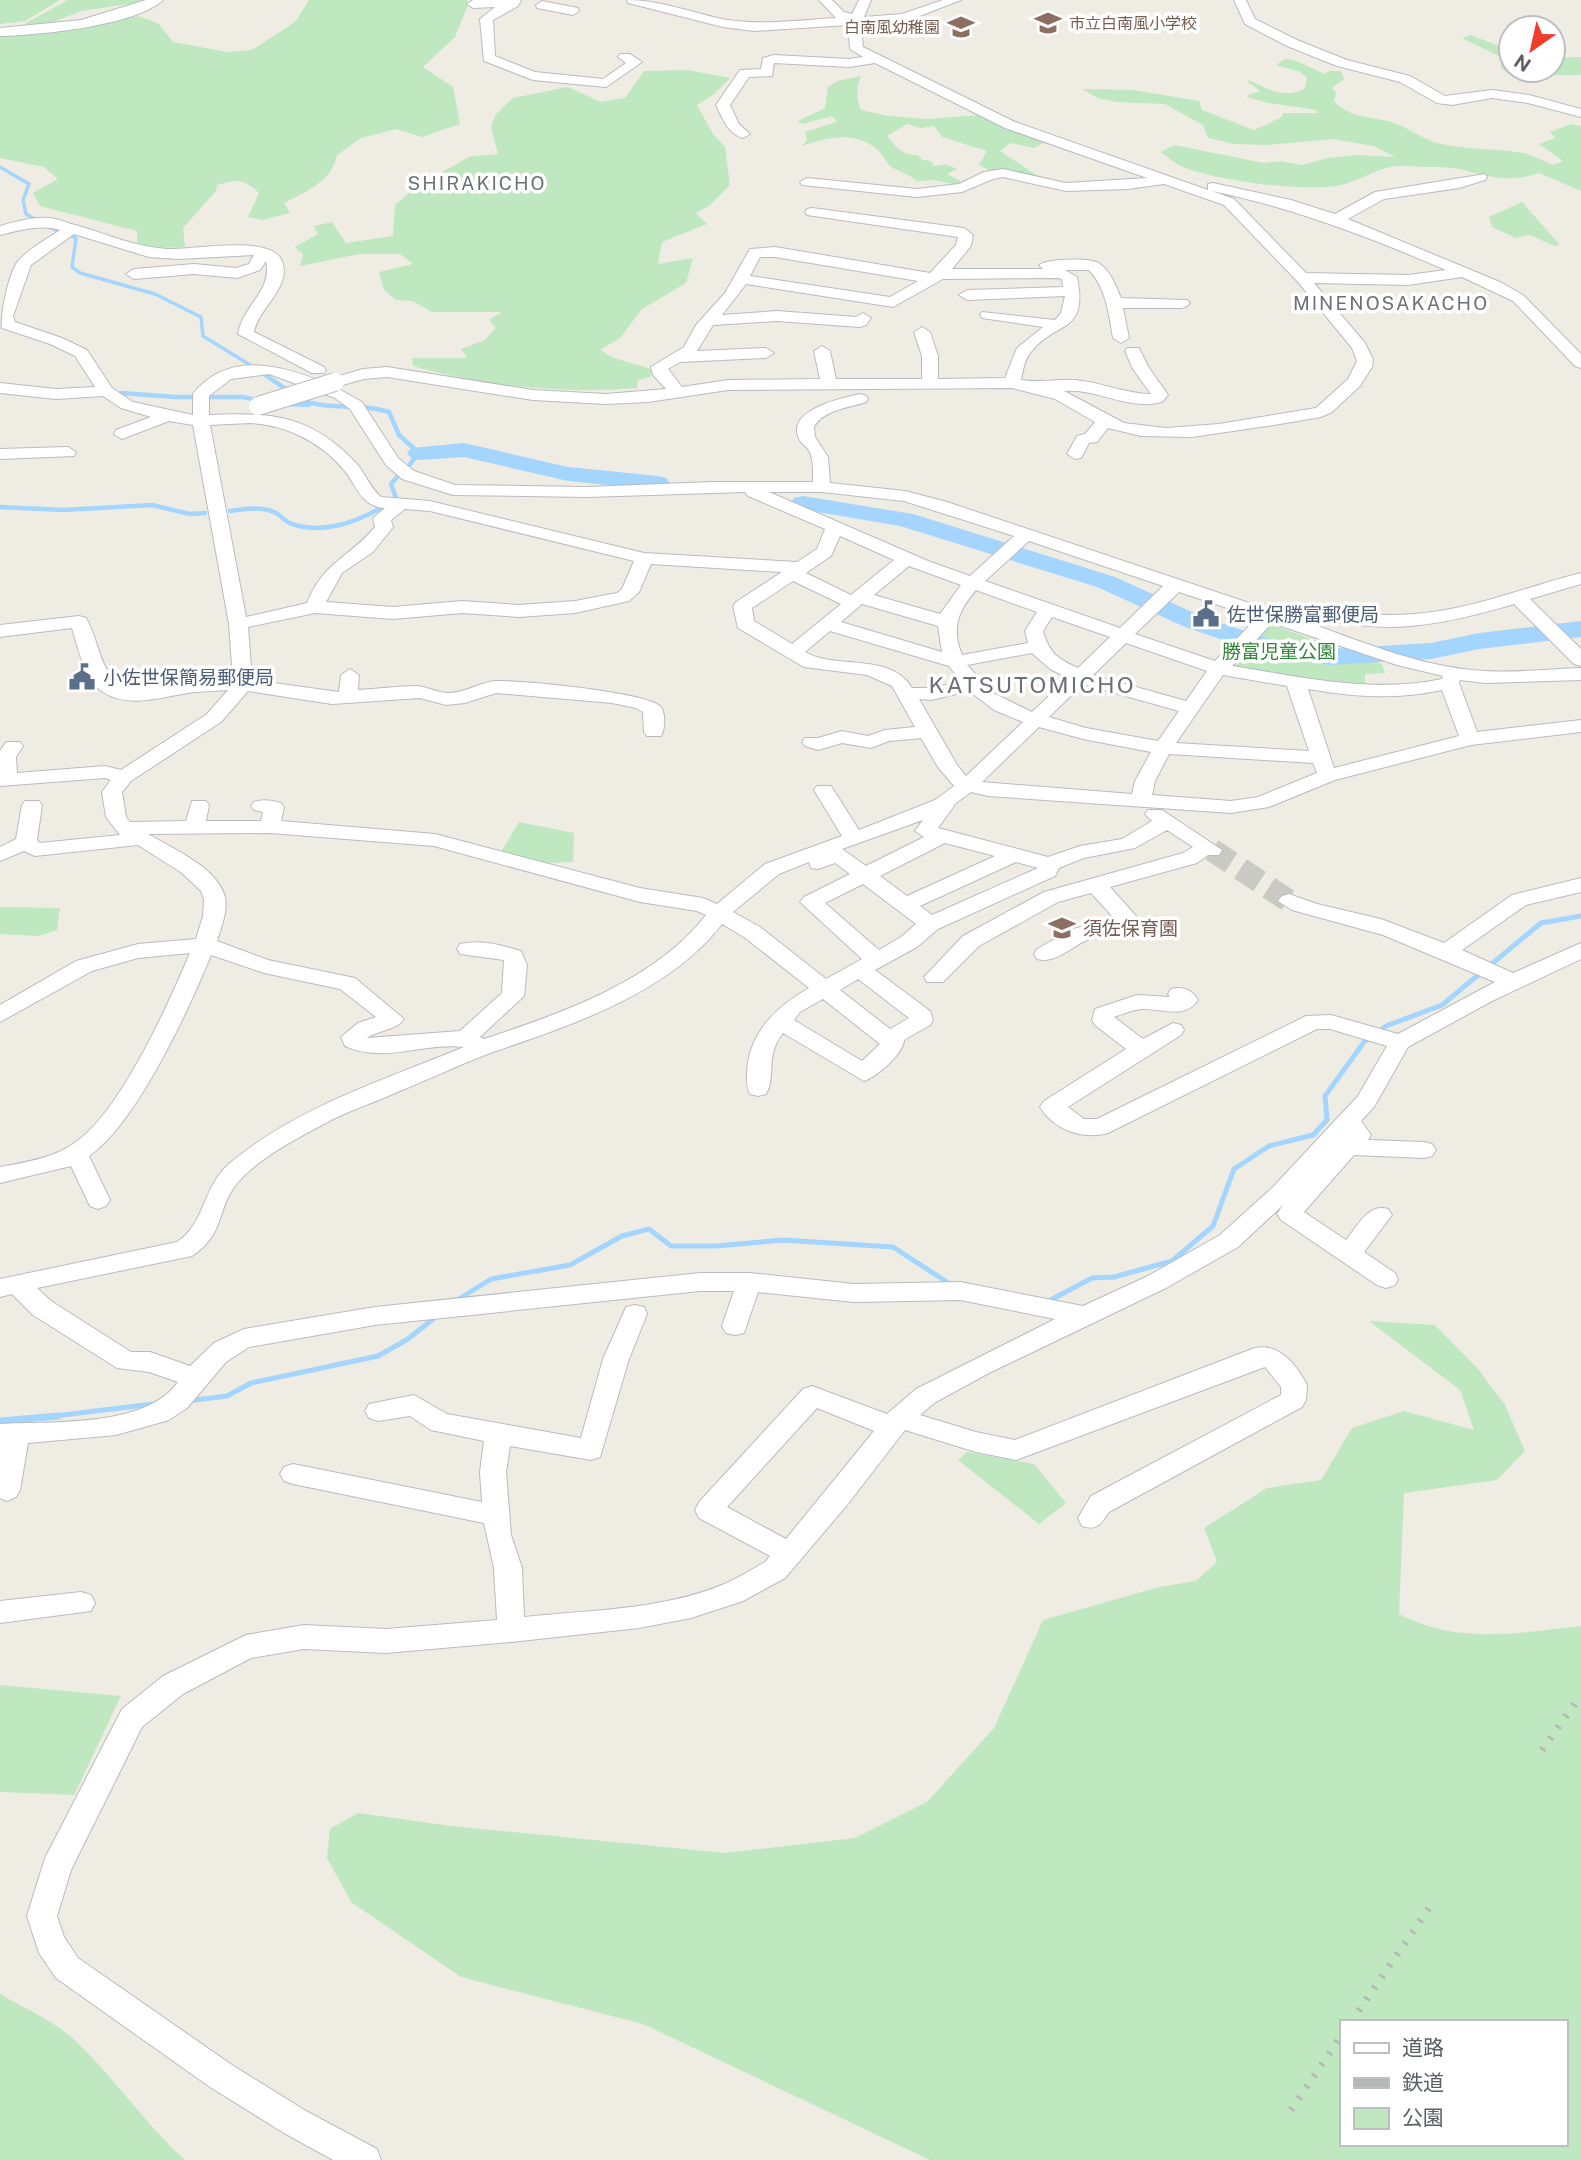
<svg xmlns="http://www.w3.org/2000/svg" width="1581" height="2160" font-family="'Public Sans','Noto Sans JP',sans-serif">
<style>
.green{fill:#bfe7c0;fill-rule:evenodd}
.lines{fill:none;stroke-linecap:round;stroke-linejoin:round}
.stream-far3{stroke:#a3d5ff;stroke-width:3.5}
.stream-far2{stroke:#a3d5ff;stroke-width:4.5}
.stream-far1{stroke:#a3d5ff;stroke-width:5}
.stream{stroke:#a3d5ff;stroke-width:7}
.river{fill:#a3d5ff;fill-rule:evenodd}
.minor-tunnel{stroke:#cacac4;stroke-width:23;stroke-dasharray:23 11;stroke-linecap:butt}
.minor-casing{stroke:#b8bbc0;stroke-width:2}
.minor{fill:#fff;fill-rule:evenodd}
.rail{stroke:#b5b6b6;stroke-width:7;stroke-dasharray:2.5 11;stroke-linecap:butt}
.minor-bridge-casing{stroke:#b8bbc0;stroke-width:20;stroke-linecap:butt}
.minor-bridge{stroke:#fff;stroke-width:18}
.labels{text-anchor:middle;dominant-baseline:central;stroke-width:7;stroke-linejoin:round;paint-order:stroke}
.far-education-label{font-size:16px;fill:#785e54;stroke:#fff;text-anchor:start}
.far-quarter-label{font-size:19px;letter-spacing:2px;fill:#6c7177;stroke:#fff}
.service-label{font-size:19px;fill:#4e5e75;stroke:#fff;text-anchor:start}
.park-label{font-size:19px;fill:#318637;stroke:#fff}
.education-label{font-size:19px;fill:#785e54;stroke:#fff;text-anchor:start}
.quarter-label{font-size:23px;letter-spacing:2px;fill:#6c7177;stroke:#fff}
</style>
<rect width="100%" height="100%" fill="#efede3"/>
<g class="green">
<path d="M0 0H60L25 21 0 24Z"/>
<path d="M68 0H141L136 3 81 11 39 28 70 30 138 16 158 23 173 42 227 52 252 50 295 22 309 0H467L468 5 455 37 423 67 453 87 460 124 422 137 396 129 361 138 337 155C332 181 306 192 284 203L290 213 262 220 248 217 259 193C244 178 237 179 217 185L216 191 183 228 185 247 160 248 137 244V231L40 206 33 193 58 179 44 167 0 158V37L14 34 25 28 26 23Z"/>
<path d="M1471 35 1511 51V70H1553V58L1581 57V75L1512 76 1501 68V57L1462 38Z"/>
<path d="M1285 59 1294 60 1325 74 1329 71H1341L1344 79 1332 88 1336 93 1334 101C1350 118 1367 116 1388 121 1405 125 1420 138 1437 143 1466 150 1494 148 1523 153 1533 155 1543 161 1553 165L1563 161 1539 144 1555 138 1550 132 1571 124 1581 126V191L1539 173C1496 188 1473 166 1434 167 1419 167 1400 164 1386 168 1369 173 1354 183 1336 186 1299 191 1217 181 1183 167 1175 164 1168 157 1161 152L1174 145 1264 163 1281 161 1302 165 1327 158 1358 155 1395 157 1374 146 1332 139 1267 145 1235 144 1208 138 1203 125 1165 104 1117 102 1098 98 1082 89 1133 90 1199 101 1202 110 1254 130 1280 118 1284 113H1318L1316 110C1293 105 1268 106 1246 96L1260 91 1248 82 1249 80C1267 89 1287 100 1305 88L1307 78 1300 72 1276 65Z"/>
<path d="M688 70 730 78 713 95 697 105 713 134 725 147 730 185 709 206 696 213 707 224 662 242 658 264 693 258 686 283 642 309 620 338 600 350 614 358 651 369V377L638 380 637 388C564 394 484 386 413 366L412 358H467L461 349 485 340 496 328 489 320 502 312H432L413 301 396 300 384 290 379 272 413 264 400 254H359L300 266 303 254 295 247 318 234 314 226 332 222 346 243 393 236 395 205 417 186 469 157 498 154 491 127 496 114 513 98 568 87 601 102 625 98 644 71Z"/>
<path d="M861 76C856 89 856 97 861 110L888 116 927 119 980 115 1010 130 1046 142 1034 148 1011 143 1000 151 1041 178 1000 176 979 165 987 151 942 137 934 126 921 128 907 124 887 136C897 148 902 155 918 155L922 160 931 161 934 166 946 164 957 169 947 174 961 181 957 185 934 180 917 181C908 173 895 171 889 165 885 161 884 156 880 152 857 130 829 137 802 146L807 140 805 132 837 122 832 116 802 124 798 121 825 108 828 87 837 81Z"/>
<path d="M1522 202 1560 245 1554 246 1530 235 1516 238 1492 227 1489 217Z"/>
<path d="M1270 624 1382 664 1385 673 1365 674V685L1233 667 1229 664Z"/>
<path d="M519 822 574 833 573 862 540 863 501 852Z"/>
<path d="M0 907 60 908 57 930 38 936 0 934Z"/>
<path d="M1369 1321 1435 1325 1478 1369 1505 1405 1525 1451 1497 1480 1404 1493 1399 1614C1457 1645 1518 1633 1581 1626V2160H930L643 2024 461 1977 351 1902 327 1858 330 1829 358 1813 451 1826 725 1853 855 1838 927 1802 994 1728 1043 1620 1159 1587 1196 1581 1217 1562 1204 1528 1267 1488 1321 1480 1352 1428 1404 1411 1474 1430 1460 1390ZM1341 2022H1565V2144H1341Z"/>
<path d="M967 1452 1034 1464 1066 1503 1039 1524 958 1460Z"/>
<path d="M0 1685 121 1696 74 1795 0 1792Z"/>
<path d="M0 1994C22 2007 50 2019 70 2036 112 2074 143 2122 185 2160H0Z"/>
</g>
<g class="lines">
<g class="stream-far3">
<path d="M0 167 29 184 23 200 26 214 38 221"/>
<path d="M46 226 76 238 72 267 80 273 155 294 201 317 203 336 250 365"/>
</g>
<g class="stream-far2">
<path d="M264 374 290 392"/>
<path d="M121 393 175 397H243L257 400"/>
<path d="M298 398C327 412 359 402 389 412L399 435 419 453 410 464"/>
<path d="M287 404 309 405"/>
<path d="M0 507 64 510 152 505 190 514 205 513"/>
<path d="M230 511C244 509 260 506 274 512 281 515 285 522 292 524 327 536 368 518 396 498L391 484 397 477"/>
</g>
<g class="stream-far1">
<path d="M1378 1032 1386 1026 1442 1005 1541 923 1581 916"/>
<path d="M454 1302 491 1279 570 1265 622 1236 649 1229 671 1246H716L783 1240 893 1247 953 1286"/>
<path d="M1045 1303 1092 1278 1114 1277 1172 1261 1213 1226 1234 1169 1269 1146 1313 1135 1327 1120 1325 1096 1364 1042 1370 1038"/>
<path d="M188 1401 227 1396 251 1383 378 1356 408 1339 438 1315"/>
<path d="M38 1418 153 1404"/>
</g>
<path class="stream" d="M0 1421 58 1416"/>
<g class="river">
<path d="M464 443 568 467 658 476 666 478 670 483 666 488 658 490 568 481 464 457 419 460 411 458 407 453 411 448Z"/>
<path d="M803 496 913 514 1115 577 1203 617 1266 638 1330 649 1431 643 1479 633 1581 621V637L1479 649 1431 659 1330 665 1252 650 1185 627 1097 587 900 526 794 508 791 503 794 498Z"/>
</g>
<path class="minor-tunnel" d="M1212 850 1289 901"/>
<g class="minor-casing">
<g id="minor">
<path d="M146 0H163C135 26 39 35 0 36V28L81 20Z"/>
<path d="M521 0 518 6 493 20 495 56 535 72 603 79 626 63 618 57 620 54H630L642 62 606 87 533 80 484 61 480 19 495 7 473 8 467 4 473 0Z"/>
<path d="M627 0C660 0 690 12 722 19 760 26 799 20 836 18L819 0H832L844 12 852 14 859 0H871L864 17 902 14 943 0H961L904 22 861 24 863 47 1015 122 1208 190V184L1213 183 1291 200 1335 214 1375 192 1485 174 1487 177 1485 180 1459 188 1384 199 1348 219 1500 282 1523 295 1581 354V368L1575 366 1513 301 1462 277 1408 285 1314 283 1365 343 1373 359 1372 367 1360 386 1332 412 1321 417 1274 425 1192 437 1141 436 1108 428 1097 442 1089 443 1081 458 1075 459 1067 454 1077 436 1085 434 1095 422 1055 399 1012 388 728 390 648 402 606 404 533 400 387 377 364 379 335 387 362 402 398 458 414 471 455 485 587 487 712 482H813C813 472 814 458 808 449 805 445 799 442 798 436 789 409 842 398 860 394L866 396 868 399 866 402C848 408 823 410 814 427L815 437 828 457 830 483 905 491 947 502 1267 609 1279 604C1324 609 1369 618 1414 614 1472 610 1525 587 1581 573V584L1530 599 1581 649V666L1574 664 1514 604C1474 616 1433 626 1392 627 1357 627 1323 620 1289 616 1352 637 1418 668 1485 671 1516 673 1549 669 1581 668V680L1485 683 1460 680 1459 683 1477 732 1581 720V732L1471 745 1335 780 1269 807 1231 813 988 796 971 792 956 803 938 828 1048 857 1080 846 1122 839 1152 821 1145 814 1148 810H1162L1222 850 1219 855H1208L1197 863 1110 887 1136 916 1139 921 1136 926C1120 930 1102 933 1087 940 1071 947 1056 964 1037 959L1034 954 1037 949 1073 929 1114 918 1091 893 1058 902 979 946 943 982H927L924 977 963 936 1044 892 1183 853 1193 847 1167 830 1135 848 1084 858 1059 868 1055 876 938 929 917 947 875 970 930 1011 933 1020 930 1025 904 1040C904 1053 877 1077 864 1081L783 1033C764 1057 777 1075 766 1094L758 1096 750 1094C746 1086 747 1080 747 1072 749 1032 777 1006 809 988L744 937 722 924C669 993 572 1025 493 1052 460 1064 428 1080 395 1093 371 1104 345 1112 322 1125 294 1140 255 1160 235 1186 216 1212 225 1234 192 1256L37 1288 51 1301 131 1352H150L190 1366 214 1343 244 1329 375 1307 700 1273H749L854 1284 960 1282 1083 1306 1148 1276 1220 1235 1272 1188 1358 1096 1387 1046 1330 1029H1317L1108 1133C1083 1140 1054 1130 1040 1107L1044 1101 1126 1049 1095 1025 1092 1020 1095 1009 1137 995 1170 997 1168 994 1171 989C1183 986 1192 990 1198 1000 1185 1020 1161 1008 1141 1009 1132 1010 1123 1014 1114 1017L1143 1039 1173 1023 1181 1025 1184 1030 1181 1035 1068 1107 1084 1119H1097L1306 1016 1331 1015 1398 1034 1495 982 1383 935 1292 910 1278 901 1282 896 1289 894 1317 904 1381 919 1444 943 1512 895 1581 878V892L1526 905 1462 950 1513 973 1581 943V959L1492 1001 1408 1047 1374 1107 1361 1121 1371 1135 1368 1140 1424 1142 1432 1144 1436 1150 1432 1156 1424 1158 1354 1155 1304 1212 1346 1240C1358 1226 1368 1203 1388 1209L1392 1215 1364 1252 1395 1273 1398 1279 1395 1285 1386 1288 1377 1285 1281 1220 1277 1214 1283 1205 1238 1247 1166 1288 989 1373 934 1403 920 1415 976 1432 1015 1440 1252 1349C1278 1341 1296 1364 1307 1385L1306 1400 1302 1407 1109 1512C1101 1524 1097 1531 1082 1526L1078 1518 1091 1496 1281 1395V1387L1265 1367 1016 1460 976 1452 905 1430 847 1505 785 1578 743 1601 691 1618 639 1628 511 1642 386 1653 304 1649 251 1658 183 1694 142 1727 71 1870 57 1916 64 1937 78 1958 232 2065 306 2111 377 2149 381 2160H333L284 2133 210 2087 56 1978 39 1953 27 1916 45 1858 122 1709 163 1676 246 1635 304 1625 386 1629 497 1620 494 1568 484 1523 293 1484 284 1481 280 1474 284 1467 293 1464 482 1502 480 1472 484 1441 431 1430 410 1416 378 1421 369 1418 365 1411 369 1404 414 1395 447 1414 581 1438 603 1359 623 1314 626 1307 635 1305 644 1307 647 1314 629 1359 600 1457 591 1460 510 1446 506 1472 511 1535 522 1568 524 1617C589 1610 661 1610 722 1585 737 1579 751 1570 765 1562L770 1556 699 1518 695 1510 699 1502 803 1389 812 1386 887 1414 916 1389 1055 1319 960 1300 854 1302 758 1292 744 1333 735 1335 726 1333 722 1326 734 1291H700L375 1325 249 1347 226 1362 187 1408 169 1420 116 1435 28 1443 20 1490 16 1497 7 1501 0 1498V1424C51 1421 146 1428 178 1382L149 1372 117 1368 33 1315 12 1294 0 1297V1279L177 1242C205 1224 203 1186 229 1164 296 1107 384 1080 464 1047 424 1042 384 1064 345 1046L341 1037 358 1023 376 1017 340 989 264 973 211 955C189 1009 137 1123 89 1156L110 1200 106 1206 98 1209 90 1206 71 1166 0 1183V1167C27 1162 54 1158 76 1142 121 1110 168 1005 190 953L138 958 92 971 0 1022V1005L76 961 138 944 196 939 203 916 204 899 201 891 182 873 138 845 35 856 24 851 0 861V847L16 839 22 805 25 801H39L42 805 37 840 40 843 120 835 106 817 102 792 111 780 105 778 0 786V751L6 742H20L23 746 16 757 17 773 105 766 121 770 207 714 228 690C217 691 206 691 195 692 167 695 130 710 103 692 85 680 78 648 72 628L0 637V625L79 616 86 618C101 643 98 678 130 688L233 679 229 624 193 425 169 421 122 439 114 434 116 430 151 417 121 408 103 396 56 399 0 393V383L56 389 95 387 75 356 50 344 2 328C0 316 9 270 19 260 30 248 47 239 60 230 39 224 21 230 0 235V226C15 222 32 217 48 218 58 218 69 224 79 226 108 235 137 247 167 249 193 250 268 235 281 259 294 286 258 308 254 332L324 367 326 370 324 373H312L238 334C242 306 273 291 266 261L260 270 237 278 194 274 134 279 126 274 134 269 194 264 236 268 249 264 254 255 179 259 149 257 74 234 31 265 13 316 15 322 62 338 87 350 112 388 133 402 193 415V394C229 349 284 366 328 384L329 379 363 369 387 367 533 390 606 394 666 389 653 375 651 367 684 347 696 325 725 293 750 249 775 247 930 273 956 245 958 237 807 215 805 212 807 209 812 208 964 228 973 235 971 246 952 269H1043L1039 265C1046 259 1092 257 1100 264 1111 272 1116 286 1121 298L1187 300 1190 303 1187 306 1182 308H1123L1129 338 1121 343 1113 338C1109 314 1106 288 1089 270H1065L1077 277C1089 335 1055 320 1030 353 1024 361 1023 371 1021 380 1042 383 1056 379 1075 380 1101 382 1125 394 1151 394L1133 369 1125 351 1127 348H1139L1149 368 1168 395 1162 402C1128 411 1097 388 1064 391L1124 423 1166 428 1219 424 1316 408 1348 379 1357 361 1352 348 1297 281 1224 205 1164 184 1128 189 1066 191 1003 177 993 179 962 192 917 197 802 185 800 182 807 178 917 189 959 184 984 172 1003 169 1066 183 1147 178 1005 128 875 63 849 67 774 63 772 76 749 77 730 105 739 124 750 134 743 138C727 133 723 119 716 105L740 70 761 69 763 58 774 55 849 59 863 57 850 49 848 25 754 31 723 27 628 3ZM1212 191C1294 208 1369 237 1446 270L1408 275 1306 273 1234 199ZM760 257H775L918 281 890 297 750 276ZM1058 278 1062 279 1063 287 967 290 959 295 967 300 1065 296 1061 313 1055 320 982 312 980 315 982 318 1043 327 1017 348 1005 378 938 379V356L930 332 922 327 914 332 922 356V379H836L830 351 822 346 814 351 820 379 728 380 682 387 668 369 680 362 766 358 774 353 766 348 697 351 713 325 777 321 860 327 866 325 871 318 863 313 856 317 777 311 722 315 746 284 893 307 943 279ZM269 374 335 398 350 409 386 465 402 479 453 495 587 497 745 492 748 496 825 529 817 549 797 562 644 553 430 501 381 497C369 487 365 472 355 462 310 415 271 412 209 415V396L231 379ZM250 423C286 425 321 442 344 470 358 487 360 506 385 508L373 518 375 527C349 558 324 561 307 603L246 617 210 425ZM769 492H822L904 501 1014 536 970 576 928 561ZM405 509 430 511 634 561 622 589 617 593 575 601 519 605 462 601 393 607 326 602 342 573 373 552 393 527 391 520ZM840 536 894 560 851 595 806 573 831 556ZM1029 541 1163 586 1120 628 985 581ZM651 564 782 572 736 602 733 606 738 628 804 667 867 675 892 686 915 727 885 730 868 736 842 731 818 738H805L802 742 805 746 818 750 842 743 871 748 889 741 921 738 938 767 954 786 935 800 859 830 831 786H817L814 790 842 836 765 864 717 904 703 898 640 888 435 834 281 821 284 807 281 803C272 800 263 799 254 802L251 806 254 810 263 812 261 821H206L209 805 206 801H192L186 821 130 822 126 817 122 792 131 781 221 722 248 691 332 704 420 698 446 705 465 703 496 693 612 703 636 708 643 712 644 732 647 736H661C665 730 666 712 660 706 645 692 520 680 496 681 480 682 465 693 449 693 438 693 428 687 417 686 398 686 378 689 358 690L359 675 350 669 341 675 339 692 252 680 248 627 315 613 393 619 462 613 519 617 575 613 629 601 639 592ZM909 566 961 585 940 614 874 595ZM793 581 841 604 792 644 754 621 752 608ZM976 590 1037 612 1025 631 1028 643 962 655C951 628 958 611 976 590ZM1179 592 1257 618 1215 661 1135 634ZM862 604 938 626 942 652 841 622ZM1052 617 1110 637 1078 668C1058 659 1049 653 1043 631ZM1272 623 1397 665 1443 676 1442 679C1371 694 1302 677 1232 666ZM830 631 949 666 961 682 931 688H912C891 652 836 670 805 652ZM1126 643 1207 671 1186 701 1093 675ZM1032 653 1050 669 1068 678 1032 712 993 693 967 665ZM1223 675 1287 686 1309 751 1176 743ZM1083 684 1179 711 1158 741 1086 728 1049 717ZM1308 689C1354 697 1395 700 1442 690L1459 736 1334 768ZM969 691 994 710 1023 722 966 776 957 765 919 699 931 700ZM1039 727 1083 739 1151 752 1135 781 1132 794 982 782ZM1169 754 1313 763 1317 773 1258 797 1231 801 1152 795 1155 781ZM923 820 915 831 924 837 866 866 842 849ZM270 833 434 846 640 902 697 911 706 915C655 981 560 1014 484 1039L480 1037 524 996 527 965 521 951C502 945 480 939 460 944L457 949 460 954 504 960 502 993 460 1031 367 1038C376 1031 397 1030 404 1019L355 978 268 960 217 941C221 928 228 911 225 897 217 867 173 849 148 834ZM945 843 995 856 907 896 880 876ZM809 862 811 868 818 869 835 863 850 874 804 897 800 902 862 959 826 979 760 927 733 912 779 874ZM1016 862 1038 868 932 915 920 906ZM863 884 916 924 901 937 879 950 825 903ZM858 979 909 1018 890 1029 840 990ZM823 999 880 1044 862 1061 794 1020 800 1012ZM817 1408 874 1431 786 1539 727 1507Z"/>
<path d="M1234 0H1246L1255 19 1297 40 1347 60 1410 76 1445 96 1492 90 1529 95 1581 109V117L1528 103 1492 98 1452 105 1437 103 1400 82 1337 66 1287 46 1245 24Z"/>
<path d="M542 1 578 8 579 11 573 15 537 8 536 5Z"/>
<path d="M68 447 76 452 74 456 0 459V449Z"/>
<path d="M81 1592 91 1595 95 1603 91 1611 0 1623V1601Z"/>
</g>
</g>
<use href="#minor" class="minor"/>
<g class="rail">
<path d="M1542 1750 1581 1695"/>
<path d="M1351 2022 1431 1905"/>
<path d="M1291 2110 1341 2036"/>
</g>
<g class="minor-bridge-casing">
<path id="minor-bridge" d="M258 406 335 382"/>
</g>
<use href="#minor-bridge" class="minor-bridge"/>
</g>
<defs>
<g id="school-bare" transform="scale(2.1)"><path d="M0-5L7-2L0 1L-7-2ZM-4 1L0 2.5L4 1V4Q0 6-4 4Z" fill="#8d6e63" stroke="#fff" stroke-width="2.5" paint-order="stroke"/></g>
<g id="civic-bare" transform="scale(2.1)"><path d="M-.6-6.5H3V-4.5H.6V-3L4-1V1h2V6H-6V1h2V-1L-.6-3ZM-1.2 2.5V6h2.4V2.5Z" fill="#5c6f8a" stroke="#fff" stroke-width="2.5" paint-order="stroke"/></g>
</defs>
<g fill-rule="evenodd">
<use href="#school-bare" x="1048" y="23"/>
<use href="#school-bare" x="961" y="27"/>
<use href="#civic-bare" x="1206" y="614"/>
<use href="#civic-bare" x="82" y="677"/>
<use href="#school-bare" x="1062" y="928"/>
</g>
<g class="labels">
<g class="far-education-label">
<text x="1069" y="23">市立白南風小学校</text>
<text x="940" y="27" text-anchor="end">白南風幼稚園</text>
</g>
<g class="far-quarter-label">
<text x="477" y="183">SHIRAKICHO</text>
<text x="1391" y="303">MINENOSAKACHO</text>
</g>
<g class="service-label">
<text x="1227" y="614">佐世保勝富郵便局</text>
<text x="103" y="677">小佐世保簡易郵便局</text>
</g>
<g class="park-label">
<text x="1279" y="651">勝富児童公園</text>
</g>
<g class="education-label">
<text x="1083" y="928">須佐保育園</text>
</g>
<g class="quarter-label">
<text x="1032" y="684">KATSUTOMICHO</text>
</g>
</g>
<rect x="1340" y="2020" width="228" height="126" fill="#ffffff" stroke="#bdbfc1" stroke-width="2"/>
<rect x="1354" y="2043" width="35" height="10" fill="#ffffff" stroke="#bdbfc1" stroke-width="2"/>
<text x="1402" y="2055" font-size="21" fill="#5b5f65">道路</text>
<rect x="1354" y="2078" width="35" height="10" fill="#b5b6b6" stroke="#bdbfc1" stroke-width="2"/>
<text x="1402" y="2090" font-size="21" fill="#5b5f65">鉄道</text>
<rect x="1354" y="2108" width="35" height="21" fill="#bfe7c0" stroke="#bdbfc1" stroke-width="2"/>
<text x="1402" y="2125" font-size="21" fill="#5b5f65">公園</text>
<g transform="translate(1532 49) rotate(214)"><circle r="33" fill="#ffffff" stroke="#bdbfc1" stroke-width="2"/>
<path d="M0-5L12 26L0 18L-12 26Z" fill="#f03c28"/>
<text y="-10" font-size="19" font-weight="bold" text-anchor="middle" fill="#5b5f65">N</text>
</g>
</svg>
